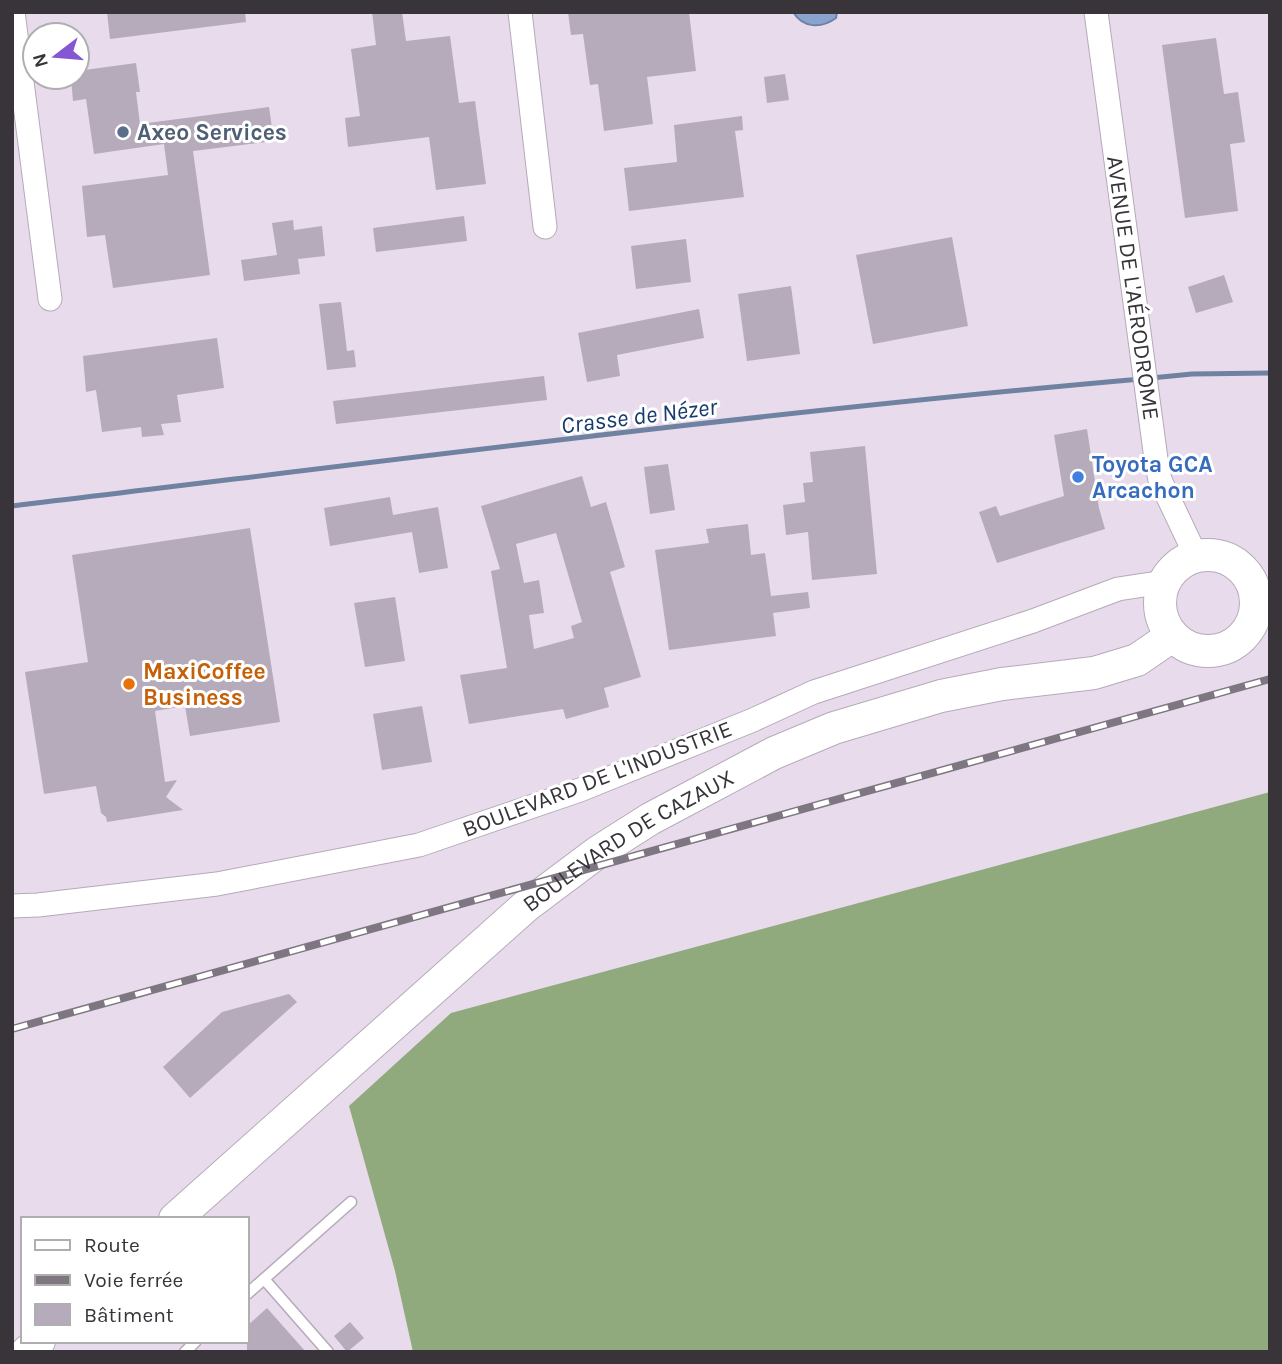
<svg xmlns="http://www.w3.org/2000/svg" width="1282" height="1364" font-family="Karla,sans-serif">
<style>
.forest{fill:#90aa7e}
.water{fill:#88a4ce;stroke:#7082a2;stroke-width:2}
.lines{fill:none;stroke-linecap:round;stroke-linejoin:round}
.stream{stroke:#7082a2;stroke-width:5}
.building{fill:#b6abba;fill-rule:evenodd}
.service-casing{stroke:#b5aab9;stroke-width:13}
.minor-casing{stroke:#b5aab9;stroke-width:25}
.secondary-casing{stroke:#b5aab9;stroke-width:34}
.service{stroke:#fff;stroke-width:10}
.minor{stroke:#fff;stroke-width:23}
.secondary{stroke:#fff;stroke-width:32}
.rail-casing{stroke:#7e7781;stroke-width:8}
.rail{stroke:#fff;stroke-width:5;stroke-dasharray:16;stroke-linecap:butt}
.service-dot{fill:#5c6f8a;stroke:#fff;stroke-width:2.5}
.shop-dot{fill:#3f7fe0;stroke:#fff;stroke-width:2.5}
.food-dot{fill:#e8710a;stroke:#fff;stroke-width:2.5}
.labels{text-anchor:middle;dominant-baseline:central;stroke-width:6;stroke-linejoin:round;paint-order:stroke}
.service-label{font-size:23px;font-weight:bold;fill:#4e5e75;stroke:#fff;text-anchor:start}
.street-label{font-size:23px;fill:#38343a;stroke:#fff}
.shop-label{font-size:23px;font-weight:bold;fill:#366cbe;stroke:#fff;text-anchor:start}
.food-label{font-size:23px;font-weight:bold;fill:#c56008;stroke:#fff;text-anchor:start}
.water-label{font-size:24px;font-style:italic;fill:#163a6e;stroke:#fff}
</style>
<rect width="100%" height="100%" fill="#e8dcec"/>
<path class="forest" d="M1270 792V1352H413L395 1271 349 1106 451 1013Z"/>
<path class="water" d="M793 12H837L836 18C821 29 803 28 793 12Z"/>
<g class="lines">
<g class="stream">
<path d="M1151 378 1192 374 1270 373"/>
<path d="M12 506C388 461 764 412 1141 379"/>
</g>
</g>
<g class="building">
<path d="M107 12H245L246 22 110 39Z"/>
<path d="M372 12H402L406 41 450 36 459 103 475 101 486 184 436 190 429 137 348 147 345 118 360 116 351 49 376 45Z"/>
<path d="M568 12H689L696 71 647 77 653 124 604 131 598 84 590 85 583 34 571 35Z"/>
<path d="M1216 38 1224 94 1238 92 1245 142 1230 144 1238 211 1185 218 1162 45Z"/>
<path d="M136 63 140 92H136L140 124 269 107 274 141 193 151 210 275 113 288 105 235 87 237 82 186 168 175 164 144 94 154 86 99 73 101 71 77H77V71Z"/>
<path d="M785 74 789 100 767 103 764 77Z"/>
<path d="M742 116 743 130 735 131 744 197 629 211 624 168 677 162 674 125Z"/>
<path d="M464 216 467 241 376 252 373 228Z"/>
<path d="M293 220 294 230 322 226 325 256 298 259 300 274 244 281 241 260 277 255 272 223Z"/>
<path d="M952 237 968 326 873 344 856 255Z"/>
<path d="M686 239 691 282 636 289 631 246Z"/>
<path d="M1224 275 1233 302 1196 313 1188 287Z"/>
<path d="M791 286 800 354 747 361 738 294Z"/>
<path d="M341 302 347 351 354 350 356 367 327 370 319 304Z"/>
<path d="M699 309 704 338 617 355 620 376 587 382 578 333Z"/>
<path d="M217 338 224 388 177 395 181 422 161 424 164 435 142 437 141 427 102 432 96 390 86 392 83 356Z"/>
<path d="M544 376 547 400 336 424 333 401Z"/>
<path d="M1087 429 1099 508 1105 529 997 563 979 512 996 506 1000 516 1064 496 1054 435Z"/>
<path d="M865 446 877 574 812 580 808 532 786 535 783 505 805 502 803 483 813 482 810 452Z"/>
<path d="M668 464 675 510 650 514 644 467Z"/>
<path d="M582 476 591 507 606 502 625 567 610 572 641 677 604 688 609 707 566 719 563 709 469 724 460 675 507 668 491 571 500 569 481 506ZM556 533 582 622 571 626 574 638 534 649 529 615 544 613 539 580 524 583 516 544Z"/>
<path d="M390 497 393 515 438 507 448 568 419 573 412 532 330 546 324 508Z"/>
<path d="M748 524 751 555 765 553 771 596 808 592 810 608 773 613 776 636 669 650 655 550 709 543 706 529Z"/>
<path d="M250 528 280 722 190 736 185 706 155 711 165 782 177 780 166 797 183 810 107 822 106 817 101 813 96 786 44 794 25 672 88 662 72 555Z"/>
<path d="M395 597 405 661 365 667 354 603Z"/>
<path d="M422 706 432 762 382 770 373 714Z"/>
<path d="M289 994 297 1002 190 1098 163 1067 222 1012Z"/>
<path d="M267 1308 306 1352H247V1326Z"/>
<path d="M350 1322 364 1338 347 1352 334 1336Z"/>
</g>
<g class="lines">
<g class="service-casing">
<g id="service">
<path d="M264 1279 328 1352"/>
<path d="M247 1294 351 1202"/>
<path d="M185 1352 196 1341"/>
</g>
</g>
<g class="minor-casing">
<g id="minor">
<path d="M13 12 50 299"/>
<path d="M520 12 545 227"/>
<path d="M1096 12 1156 459 1160 480 1196 556"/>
<path d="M12 906 38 905 217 884 419 845 580 790 753 720 814 692 1033 621 1118 589 1164 582"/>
</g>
</g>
<g class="secondary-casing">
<g id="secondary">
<circle cx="1208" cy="603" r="48"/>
<path id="s1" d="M175 1219 526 906 598 852 650 819 774 753 834 728 941 696 1002 684 1094 673 1137 660 1172 636"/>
<path d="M27 1352 39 1341"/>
</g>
</g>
<use href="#service" class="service"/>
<use href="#minor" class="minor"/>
<use href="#secondary" class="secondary"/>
<g class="rail-casing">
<path id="rail" d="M12 1029 1270 679"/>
</g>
<use href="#rail" class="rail"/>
</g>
<circle class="service-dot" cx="123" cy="132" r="7"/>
<circle class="shop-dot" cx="1078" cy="477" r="7"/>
<circle class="food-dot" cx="129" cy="684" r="7"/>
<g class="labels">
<g class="service-label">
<text x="137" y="132">Axeo Services</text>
</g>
<g class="street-label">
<text transform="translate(1133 288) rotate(82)">AVENUE DE L'AÉRODROME</text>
<text transform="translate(597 779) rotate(-21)">BOULEVARD DE L'INDUSTRIE</text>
<text stroke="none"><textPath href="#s1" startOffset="592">BOULEVARD DE CAZAUX</textPath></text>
</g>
<g class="shop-label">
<text x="1092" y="464">Toyota GCA<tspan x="1092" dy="26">Arcachon</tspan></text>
</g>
<g class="food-label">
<text x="143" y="671">MaxiCoffee<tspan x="143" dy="26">Business</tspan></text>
</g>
<g class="water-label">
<text transform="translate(639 416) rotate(-7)">Crasse de Nézer</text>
</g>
</g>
<rect width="1282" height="1364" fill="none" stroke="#38343a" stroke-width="28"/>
<rect x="21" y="1217" width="228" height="126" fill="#ffffff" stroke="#afaeb0" stroke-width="2"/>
<rect x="35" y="1240" width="35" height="10" fill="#ffffff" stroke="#afaeb0" stroke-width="2"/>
<text x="84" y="1252" font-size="21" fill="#38343a">Route</text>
<rect x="35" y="1275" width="35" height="10" fill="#7e7781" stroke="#afaeb0" stroke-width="2"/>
<text x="84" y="1287" font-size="21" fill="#38343a">Voie ferrée</text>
<rect x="35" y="1304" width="35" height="21" fill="#b6abba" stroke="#afaeb0" stroke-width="2"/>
<text x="84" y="1322" font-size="21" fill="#38343a">Bâtiment</text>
<g transform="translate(56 56) rotate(254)"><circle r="33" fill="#ffffff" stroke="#afaeb0" stroke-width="2"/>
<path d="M0-5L12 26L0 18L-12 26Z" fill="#8458d2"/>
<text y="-10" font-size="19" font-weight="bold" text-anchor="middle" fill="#38343a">N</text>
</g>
</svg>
